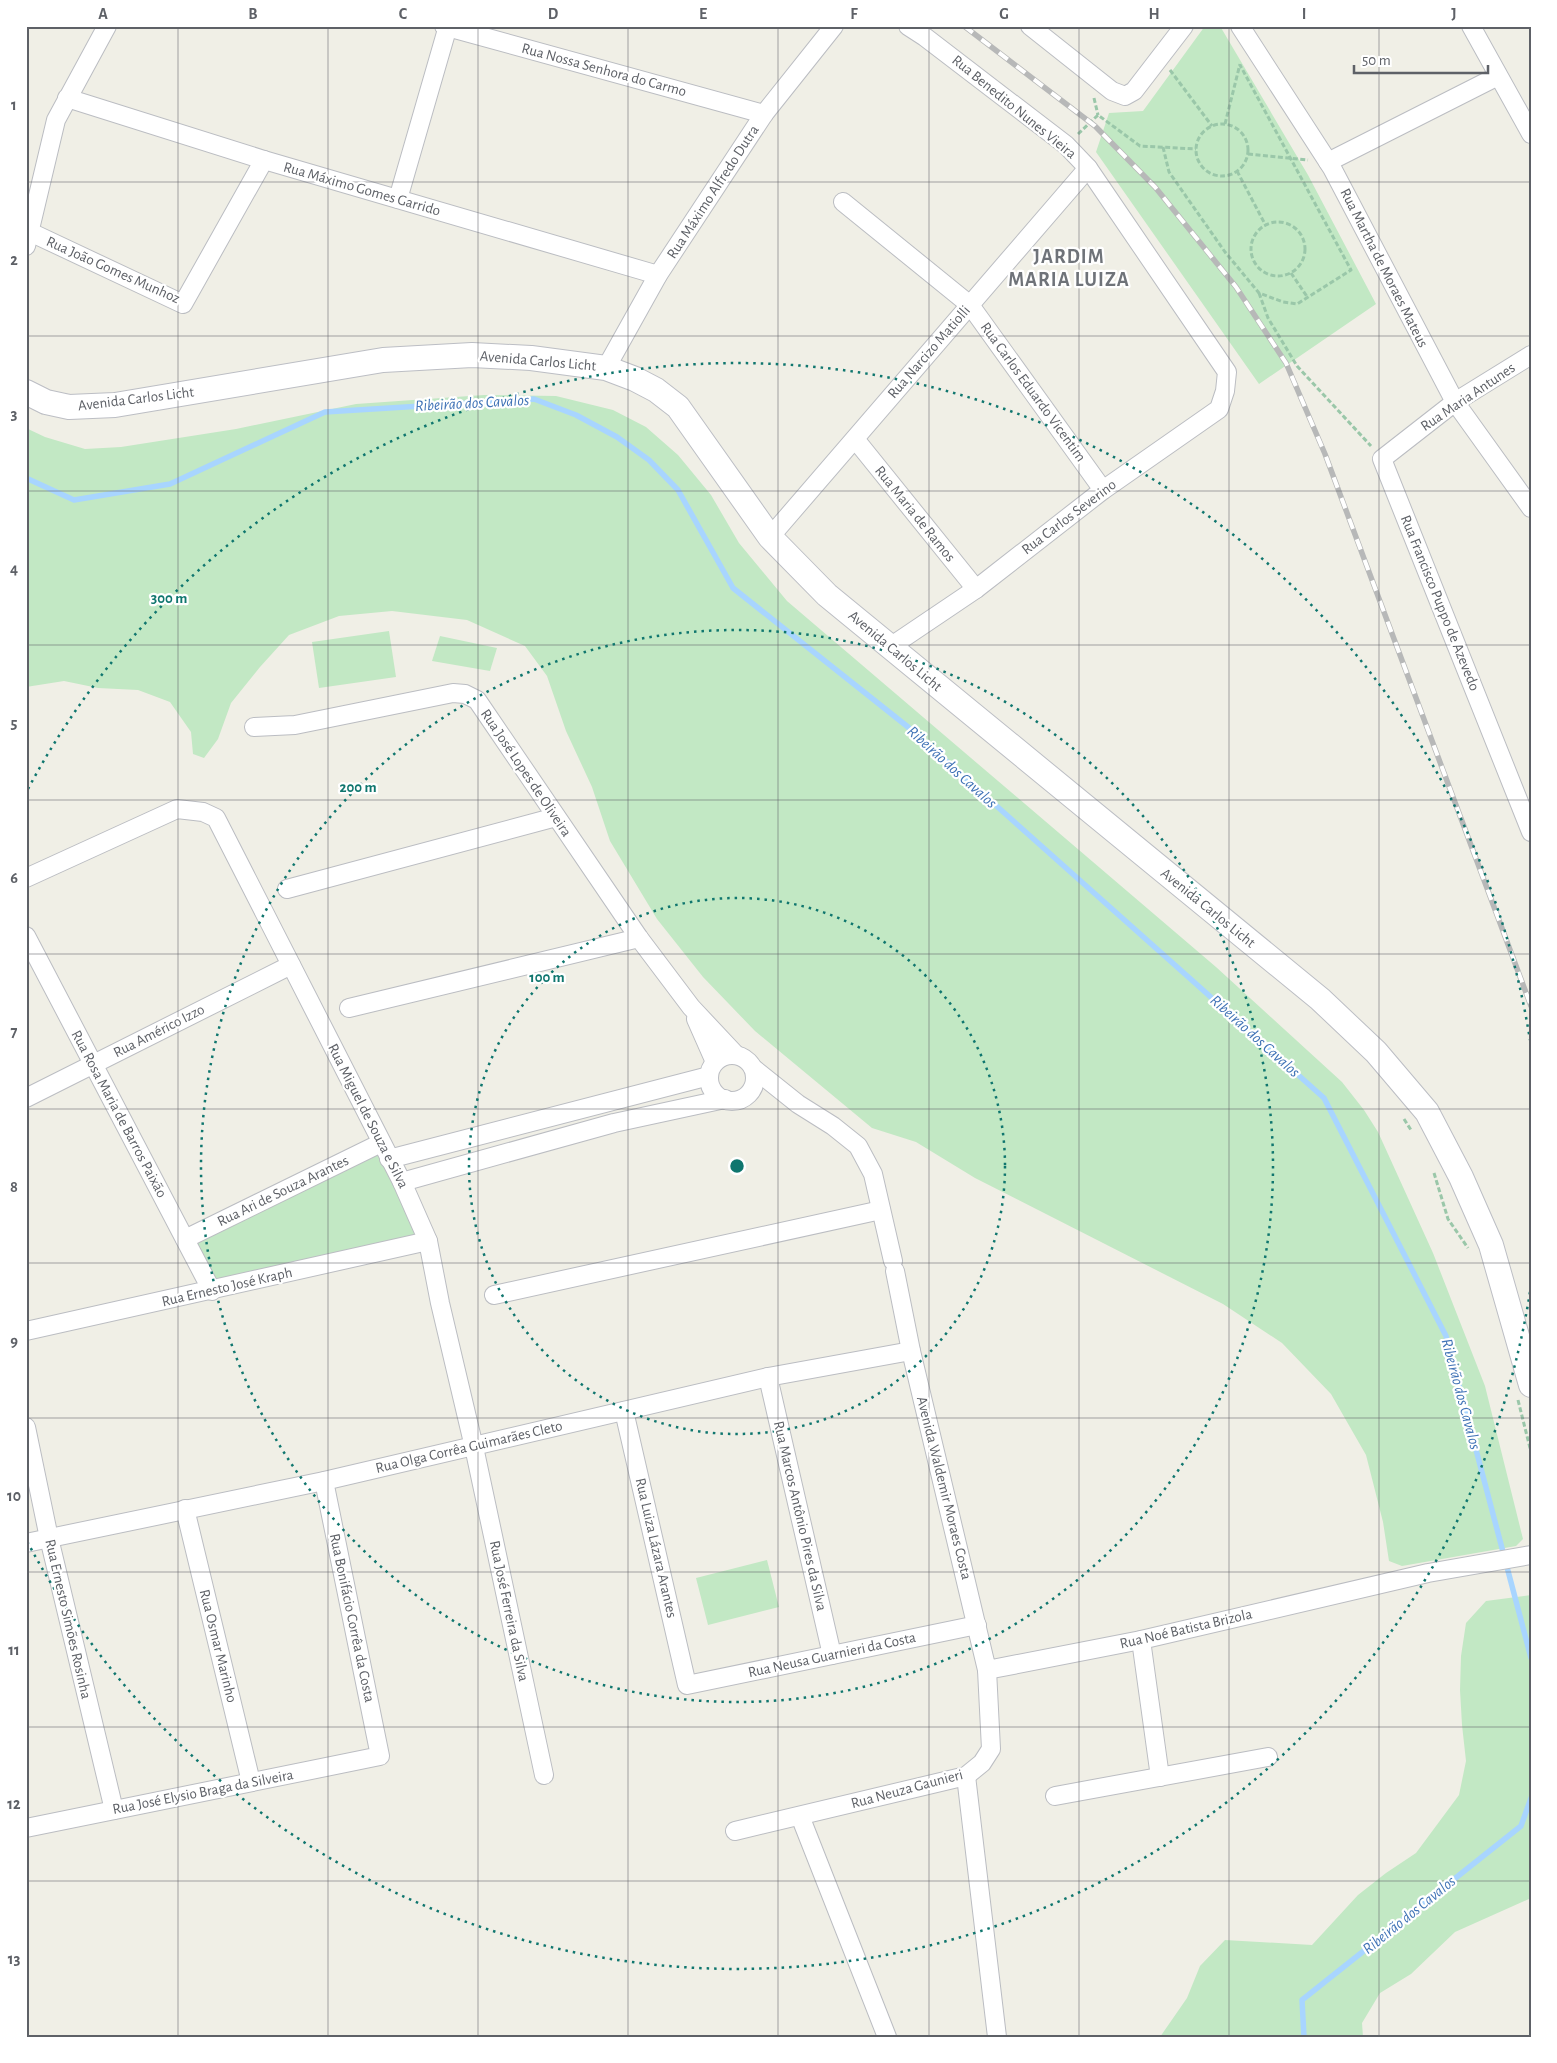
<svg xmlns="http://www.w3.org/2000/svg" width="1557" height="2063" font-family="'Alegreya Sans',sans-serif">
<style>
.green{fill:#c2e8c4}
.lines{fill:none;stroke-linecap:round;stroke-linejoin:round}
.stream{stroke:#a8d5ff;stroke-width:5.5}
.minor-casing{stroke:#bbbdc2;stroke-width:20}
.secondary-casing{stroke:#bcbec4;stroke-width:26}
.path{stroke:#9ac7a9;stroke-width:3;stroke-dasharray:5 2.5;stroke-linecap:butt}
.minor{stroke:#fff;stroke-width:18}
.secondary{stroke:#fff;stroke-width:24}
.rail-casing{stroke:#b7b8b8;stroke-width:5.5}
.rail{stroke:#fff;stroke-width:4;stroke-dasharray:11;stroke-linecap:butt}
.grid{fill:none;stroke:#5e6167;stroke-width:1;stroke-opacity:0.55}
.ring{fill:none;stroke:#0f766e;stroke-width:2.5;stroke-dasharray:2.5 5}
.labels{text-anchor:middle;dominant-baseline:central;stroke-width:4.5;stroke-linejoin:round;paint-order:stroke}
.street-label{font-size:15px;fill:#5e6167;stroke:#fff}
.water-label{font-size:16px;font-style:italic;fill:#4073b6;stroke:#fff}
.district-label{font-size:20px;font-weight:bold;letter-spacing:1px;fill:#6f7379;stroke:#fff}
.centre{fill:#0f766e;stroke:#fff;stroke-width:2.5}
.ring-label{font-size:15px;text-anchor:middle;font-weight:bold;fill:#0f766e;stroke:#fff;stroke-width:4.5;stroke-linejoin:round;paint-order:stroke}
.neatline{fill:none;stroke:#5e6167;stroke-width:2}
.grid-label{font-size:16px;text-anchor:middle;font-weight:bold;fill:#5e6167}
</style>
<rect width="100%" height="100%" fill="#f0efe6"/>
<g class="green">
<path d="M1205 26H1220L1308 175 1376 304 1259 384 1096 152 1109 113 1143 111Z"/>
<path d="M484 395 556 396 613 410 646 427 678 455 711 495 739 543 787 601 1216 967 1342 1082 1364 1110 1378 1132 1433 1253 1485 1386 1523 1539 1516 1546 1402 1566 1389 1561 1383 1522 1366 1455 1331 1394 1282 1343 1223 1304 975 1178 916 1142 872 1128 755 1031 703 977 657 919 610 841 592 787 566 731 547 676 525 646 467 620 392 611 339 616 289 635 260 667 231 703 218 739 204 758 193 754 191 732 170 702 138 690 98 688 64 681 26 687V428L45 437 85 449 121 447 236 429 356 404Z"/>
<path d="M389 631 396 677 319 688 312 642Z"/>
<path d="M440 636 497 648 490 671 432 661Z"/>
<path d="M381 1143 428 1241 212 1291 185 1239Z"/>
<path d="M767 1560 779 1607 708 1625 696 1578Z"/>
<path d="M1531 1595V1898L1455 1932 1411 1974 1380 1993 1362 2023 1363 2037H1160L1187 1998 1200 1966 1225 1940 1312 1945 1358 1895 1386 1873 1416 1853 1459 1795 1466 1761 1462 1725 1460 1690 1461 1656 1466 1623 1486 1601Z"/>
</g>
<g class="lines">
<g class="stream">
<path d="M26 478 74 500 170 484 325 412 534 399 576 415 617 437 649 460 678 490 733 588 908 727 1324 1098 1446 1336 1531 1658"/>
<path d="M1304 2037 1302 2000 1521 1826 1531 1798"/>
</g>
<g class="minor-casing">
<g id="minor">
<path d="M444 26 764 114"/>
<path d="M1030 26 1112 91 1125 96 1134 91 1184 26"/>
<path d="M1240 26 1332 168 1455 402 1531 508"/>
<path d="M1471 26 1531 134"/>
<path d="M67 98 264 160 658 275"/>
<path d="M1328 162 1498 76"/>
<path d="M398 199 448 26"/>
<path d="M843 202 970 305 1103 490"/>
<path d="M30 232 183 304 264 160"/>
<path d="M26 246 56 120 107 26"/>
<path d="M1531 355 1455 402 1382 459 1531 832"/>
<path d="M606 368 658 275 764 114 834 26"/>
<path d="M855 439 976 589"/>
<path d="M770 537 1088 168"/>
<path d="M890 647 976 589 1103 490 1219 409 1225 391 1227 372 1088 168 1066 145 925 37 908 26"/>
<path d="M254 727 295 725 453 693 465 694 477 700 639 938 691 1007 736 1055"/>
<path d="M26 878 177 809 203 812 216 818 402 1182 428 1241 440 1303 474 1447 544 1775"/>
<path d="M287 889 556 817"/>
<path d="M26 936 212 1291"/>
<path d="M349 1008 639 938"/>
<path d="M696 1019 715 1062"/>
<circle cx="732" cy="1078" r="23"/>
<path d="M753 1068 798 1104 833 1126 858 1146 873 1174 893 1261"/>
<path d="M26 1098 291 965"/>
<path d="M389 1159 709 1076"/>
<path d="M402 1182 614 1123 725 1099"/>
<path d="M185 1239 381 1143"/>
<path d="M895 1271 911 1351 987 1670 1141 1640 1428 1573 1531 1555"/>
<path d="M494 1295 881 1210"/>
<path d="M26 1331 428 1241"/>
<path d="M768 1377 832 1655"/>
<path d="M624 1411 687 1685 977 1625"/>
<path d="M26 1427 49 1538 114 1810"/>
<path d="M185 1509 251 1782"/>
<path d="M26 1543 324 1481 768 1377 911 1351"/>
<path d="M1141 1640 1160 1777"/>
<path d="M966 1776 997 2037"/>
<path d="M1055 1796 1268 1757"/>
<path d="M800 1816 887 2037"/>
<path d="M26 1828 380 1756 324 1481"/>
<path d="M735 1831 966 1776 982 1763 991 1749 987 1670"/>
</g>
</g>
<g class="secondary-casing">
<path id="secondary" d="M26 392 46 402 69 407 115 405 383 360 472 355 531 358 606 368 635 379 656 390 678 407 770 537 827 595 1320 999 1376 1052 1427 1112 1461 1177 1491 1245 1531 1385"/>
</g>
<g class="path">
<path d="M1170 70 1212 126"/>
<path d="M1094 98 1098 115"/>
<circle cx="1222" cy="150" r="26"/>
<path d="M1225 124 1240 64"/>
<path d="M1078 134 1098 115 1140 146 1196 149"/>
<path d="M1163 147 1169 172 1225 252 1259 293 1283 302 1297 304 1351 270 1240 65"/>
<path d="M1248 154 1308 160"/>
<path d="M1237 171 1266 226"/>
<circle cx="1278" cy="249" r="27"/>
<path d="M1291 273 1308 298"/>
<path d="M1259 293 1268 318 1297 366 1371 446"/>
<path d="M1404 1119 1411 1130"/>
<path d="M1434 1173 1448 1219 1468 1248"/>
<path d="M1518 1400 1531 1452"/>
</g>
<use href="#minor" class="minor"/>
<use href="#secondary" class="secondary"/>
<g class="rail-casing">
<path id="rail" d="M964 26 1095 126 1155 187 1236 287 1286 363 1325 454 1531 1006"/>
</g>
<use href="#rail" class="rail"/>
</g>
<path class="grid" d="M178 26V2037M328 26V2037M478 26V2037M628 26V2037M778 26V2037M929 26V2037M1079 26V2037M1229 26V2037M1379 26V2037M26 182H1531M26 336H1531M26 491H1531M26 645H1531M26 800H1531M26 954H1531M26 1109H1531M26 1263H1531M26 1418H1531M26 1572H1531M26 1727H1531M26 1881H1531"/>
<g class="ring">
<circle cx="737" cy="1166" r="268"/>
<circle cx="737" cy="1166" r="536"/>
<path d="M1530 1292A803 803 0 0 1 28 1543M28 789A803 803 0 0 1 1530 1040"/>
</g>
<g class="labels">
<g class="street-label">
<text transform="translate(604 70) rotate(15)">Rua Nossa Senhora do Carmo</text>
<text transform="translate(1014 107) rotate(39)">Rua Benedito Nunes Vieira</text>
<text transform="translate(362 189) rotate(16)">Rua Máximo Gomes Garrido</text>
<text transform="translate(713 192) rotate(-57)">Rua Máximo Alfredo Dutra</text>
<text transform="translate(1384 268) rotate(63)">Rua Martha de Moraes Mateus</text>
<text transform="translate(113 270) rotate(24)">Rua João Gomes Munhoz</text>
<text transform="translate(929 352) rotate(-49)">Rua Narcizo Matiolli</text>
<text transform="translate(538 361) rotate(5)">Avenida Carlos Licht</text>
<text transform="translate(1033 392) rotate(54)">Rua Carlos Eduardo Vicentim</text>
<text transform="translate(1468 397) rotate(-34)">Rua Maria Antunes</text>
<text transform="translate(136 399) rotate(-7)">Avenida Carlos Licht</text>
<text transform="translate(915 514) rotate(51)">Rua Maria de Ramos</text>
<text transform="translate(1069 517) rotate(-37)">Rua Carlos Severino</text>
<text transform="translate(1440 603) rotate(68)">Rua Francisco Puppo de Azevedo</text>
<text transform="translate(895 651) rotate(40)">Avenida Carlos Licht</text>
<text transform="translate(526 773) rotate(56)">Rua José Lopes de Oliveira</text>
<text transform="translate(1208 908) rotate(39)">Avenida Carlos Licht</text>
<text transform="translate(159 1031) rotate(-27)">Rua Américo Izzo</text>
<text transform="translate(119 1114) rotate(62)">Rua Rosa Maria de Barros Paixão</text>
<text transform="translate(368 1116) rotate(63)">Rua Miguel de Souza e Silva</text>
<text transform="translate(283 1191) rotate(-26)">Rua Ari de Souza Arantes</text>
<text transform="translate(227 1287) rotate(-13)">Rua Ernesto José Kraph</text>
<text transform="translate(469 1447) rotate(-13)">Rua Olga Corrêa Guimarães Cleto</text>
<text transform="translate(944 1488) rotate(76)">Avenida Waldemir Moraes Costa</text>
<text transform="translate(800 1516) rotate(77)">Rua Marcos Antônio Pires da Silva</text>
<text transform="translate(656 1548) rotate(77)">Rua Luiza Lázara Arantes</text>
<text transform="translate(509 1611) rotate(78)">Rua José Ferreira da Silva</text>
<text transform="translate(352 1618) rotate(78)">Rua Bonifácio Corrêa da Costa</text>
<text transform="translate(68 1619) rotate(77)">Rua Ernesto Simões Rosinha</text>
<text transform="translate(1186 1629) rotate(-13)">Rua Noé Batista Brizola</text>
<text transform="translate(218 1646) rotate(76)">Rua Osmar Marinho</text>
<text transform="translate(832 1655) rotate(-12)">Rua Neusa Guarnieri da Costa</text>
<text transform="translate(907 1789) rotate(-15)">Rua Neuza Gaunieri</text>
<text transform="translate(203 1792) rotate(-11)">Rua José Elysio Braga da Silveira</text>
</g>
<g class="water-label">
<text transform="translate(472 403) rotate(-3)">Ribeirão dos Cavalos</text>
<text transform="translate(952 767) rotate(42)">Ribeirão dos Cavalos</text>
<text transform="translate(1255 1036) rotate(42)">Ribeirão dos Cavalos</text>
<text transform="translate(1461 1394) rotate(75)">Ribeirão dos Cavalos</text>
<text transform="translate(1409 1915) rotate(-39)">Ribeirão dos Cavalos</text>
</g>
<g class="district-label">
<text x="1069" y="257">JARDIM<tspan x="1069" dy="23">MARIA LUIZA</tspan></text>
</g>
</g>
<circle cx="737" cy="1166" r="8" class="centre"/>
<g class="ring-label">
<text x="169" y="603">300 m</text>
<text x="358" y="792">200 m</text>
<text x="547" y="982">100 m</text>
</g>
<rect width="1557" height="2063" fill="none" stroke="#ffffff" stroke-width="55"/>
<path d="M1354 65v8h134v-8" fill="none" stroke="#5e6167" stroke-width="2.5"/>
<text x="1362" y="65" font-size="15" fill="#5e6167" stroke="#ffffff" stroke-width="4" paint-order="stroke">50 m</text>
<rect x="28" y="28" width="1502" height="2008" class="neatline"/>
<g class="grid-label">
<text x="103" y="19">A</text>
<text x="253" y="19">B</text>
<text x="403" y="19">C</text>
<text x="553" y="19">D</text>
<text x="703" y="19">E</text>
<text x="854" y="19">F</text>
<text x="1004" y="19">G</text>
<text x="1154" y="19">H</text>
<text x="1304" y="19">I</text>
<text x="1454" y="19">J</text>
<text x="14" y="110">1</text>
<text x="14" y="265">2</text>
<text x="14" y="419">3</text>
<text x="14" y="574">4</text>
<text x="14" y="728">5</text>
<text x="14" y="883">6</text>
<text x="14" y="1037">7</text>
<text x="14" y="1192">8</text>
<text x="14" y="1346">9</text>
<text x="14" y="1501">10</text>
<text x="14" y="1655">11</text>
<text x="14" y="1809">12</text>
<text x="14" y="1964">13</text>
</g>
</svg>
